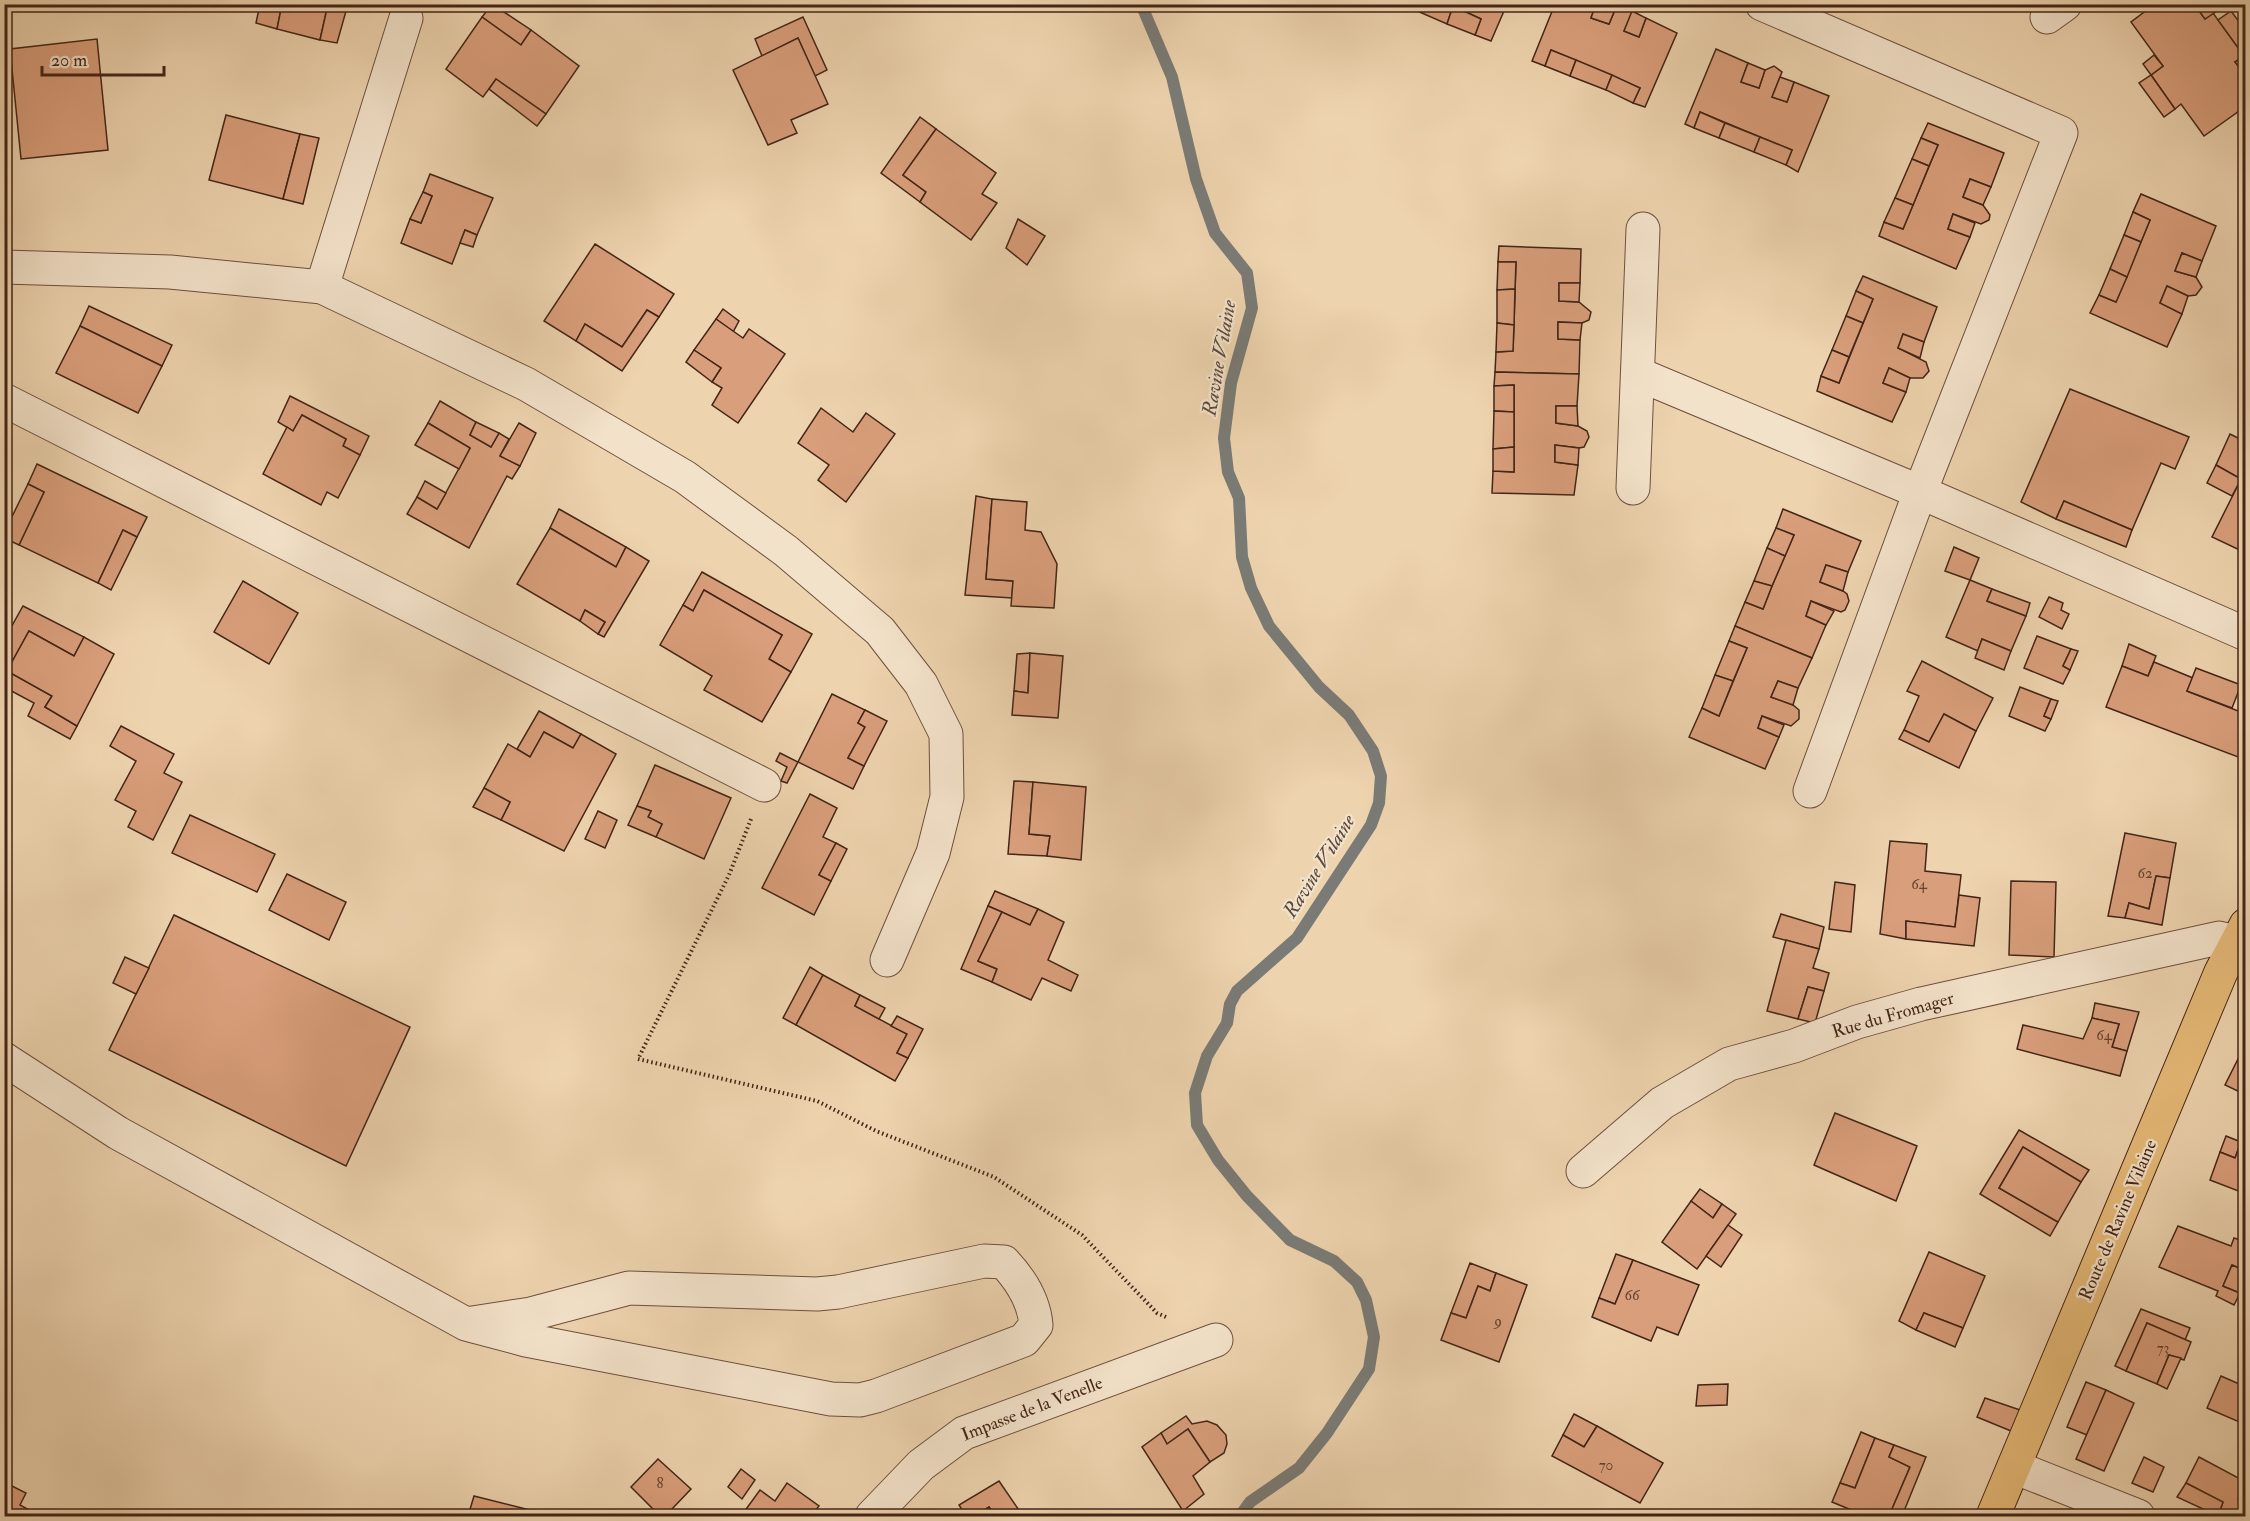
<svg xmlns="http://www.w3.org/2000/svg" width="2250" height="1521" font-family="'IM FELL Double Pica',serif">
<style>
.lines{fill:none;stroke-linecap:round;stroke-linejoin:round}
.stream{stroke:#7a7b76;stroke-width:12}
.building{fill:#d99e7b;stroke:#432517;stroke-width:1.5}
.minor-casing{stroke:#6e503d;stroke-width:35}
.major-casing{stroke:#432517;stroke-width:35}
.path{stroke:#432517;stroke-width:4;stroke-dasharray:1.5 3;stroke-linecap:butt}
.minor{stroke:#f3e2ca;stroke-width:33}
.major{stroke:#e6ba77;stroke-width:33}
.labels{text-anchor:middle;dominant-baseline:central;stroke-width:4.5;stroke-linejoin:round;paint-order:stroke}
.number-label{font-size:15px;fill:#684330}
.street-label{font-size:18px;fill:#432517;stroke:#f3e2ca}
.water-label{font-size:20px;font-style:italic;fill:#5a493f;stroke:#f3e2ca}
</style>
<rect width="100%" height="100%" fill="#edd3ae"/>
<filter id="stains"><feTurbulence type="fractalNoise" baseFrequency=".00333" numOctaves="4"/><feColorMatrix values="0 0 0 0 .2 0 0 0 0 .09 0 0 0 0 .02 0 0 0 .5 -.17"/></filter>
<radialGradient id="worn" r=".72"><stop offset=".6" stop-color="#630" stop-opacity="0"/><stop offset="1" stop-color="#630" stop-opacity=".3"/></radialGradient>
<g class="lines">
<path class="stream" d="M1141 4 1172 77 1196 179 1215 233 1247 273 1252 308 1231 383 1224 438 1228 472 1239 498 1242 557 1251 588 1269 626 1319 687 1349 715 1373 751 1381 776 1379 803 1371 825 1297 938 1237 991 1230 1004 1227 1023 1207 1056 1195 1093 1197 1125 1218 1160 1247 1196 1290 1240 1334 1261 1357 1282 1366 1300 1374 1337 1369 1369 1327 1433 1299 1468 1250 1502 1240 1516"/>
</g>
<g class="building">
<path d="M260 4H282L277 29 256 23Z"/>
<path d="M282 4H328L320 40 277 29Z"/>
<path d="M328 4H348L337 43 320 40Z"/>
<path d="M492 4 531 30 521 45 482 17Z"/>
<path d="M1417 4H1448L1453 6 1447 24 1415 10Z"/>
<path d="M1448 4H1507L1491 41 1475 35 1481 19Z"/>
<path d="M1555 4H1596L1591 18 1609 24 1617 5 1630 4 1634 8 1624 31 1639 37 1646 18 1677 33 1645 107 1633 103 1640 88 1551 50 1545 66 1532 61Z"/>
<path d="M1596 4 1617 5 1609 24 1591 18Z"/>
<path d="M2155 4H2194L2205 19 2213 13 2244 56 2235 62 2246 76V106L2204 136 2181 104 2175 109 2151 75 2163 66 2131 22Z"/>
<path d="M2194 4H2216L2220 9 2205 19Z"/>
<path d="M1453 6 1481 19 1475 35 1447 24Z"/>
<path d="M1632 11 1646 18 1639 37 1624 31Z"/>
<path d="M2231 11 2246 31V45L2239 49 2218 20Z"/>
<path d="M482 17 521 45 531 30 579 66 546 114 496 79 483 97 446 69Z"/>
<path d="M803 17 827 70 815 76 798 38 762 56 755 39Z"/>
<path d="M798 38 828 104 791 120 797 133 768 145 733 70Z"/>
<path d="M97 39 108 150 21 159 10 49Z"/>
<path d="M1716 49 1748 63 1741 82 1759 88 1765 70 1774 66 1782 72 1772 97 1787 102 1794 82 1829 96 1798 172 1786 165 1792 150 1760 137 1700 112 1694 128 1685 124Z"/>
<path d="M1551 50 1576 60 1570 76 1545 66Z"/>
<path d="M2154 55 2163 66 2151 75 2143 64Z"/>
<path d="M2246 55V76L2235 62Z"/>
<path d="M1576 60 1612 75 1606 90 1570 76Z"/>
<path d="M1748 63 1765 70 1759 88 1741 82Z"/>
<path d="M1612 75 1640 88 1633 103 1606 90Z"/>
<path d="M2151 75 2175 109 2164 117 2139 83Z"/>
<path d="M1780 77 1794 82 1787 102 1772 97Z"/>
<path d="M496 79 546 114 537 126 489 89Z"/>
<path d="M1700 112 1725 123 1719 138 1694 128Z"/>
<path d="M226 115 300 134 283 199 209 180Z"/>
<path d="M920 117 936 129 903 175 926 192 920 202 881 173Z"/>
<path d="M1725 123 1760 137 1754 152 1719 138Z"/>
<path d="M1928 123 2004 153 1991 187 1970 179 1963 197 1983 205 1990 215 1989 220 1981 224 1953 214 1948 229 1970 237 1956 269 1879 236 1884 222 1903 229 1938 145 1921 138Z"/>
<path d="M936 129 996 173 982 194 997 203 971 240 920 202 926 192 903 175Z"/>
<path d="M300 134 319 138 303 204 283 199Z"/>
<path d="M1760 137 1792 150 1786 165 1754 152Z"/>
<path d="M1921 138 1938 145 1929 166 1912 159Z"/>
<path d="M1912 159 1929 166 1913 205 1895 198Z"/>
<path d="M430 174 493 198 477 235 465 230 452 264 401 243 410 219 421 223 432 196 423 192Z"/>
<path d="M1970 179 1991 187 1983 205 1963 197Z"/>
<path d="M423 192 432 196 421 223 410 219Z"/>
<path d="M2141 194 2216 226 2202 261 2182 253 2175 271 2196 277 2202 287 2196 295 2188 296 2167 286 2160 303 2182 314 2167 347 2090 313 2099 295 2116 302 2150 220 2133 212Z"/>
<path d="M1895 198 1913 205 1903 229 1884 222Z"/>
<path d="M2133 212 2150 220 2141 242 2124 235Z"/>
<path d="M1953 214 1975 223 1970 237 1948 229Z"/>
<path d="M1018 219 1045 236 1027 265 1006 248Z"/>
<path d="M465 230 477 235 473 247 460 243Z"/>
<path d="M2124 235 2141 242 2127 277 2110 269Z"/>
<path d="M595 244 674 294 659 317 647 310 622 347 585 324 576 341 544 321Z"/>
<path d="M1499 246 1581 249 1580 283H1559V301L1579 302 1591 312 1589 320 1582 323 1558 322V339L1580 340 1579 374 1495 372 1496 352 1513 351 1514 325 1516 262H1498Z"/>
<path d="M2182 253 2202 261 2196 277 2175 271Z"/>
<path d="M1498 262H1516L1515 289 1497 290Z"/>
<path d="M2110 269 2127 277 2116 302 2099 295Z"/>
<path d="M1863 276 1937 307 1924 342 1903 334 1898 348 1926 362 1929 371 1923 378H1910L1889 368 1883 383 1906 392 1892 422 1817 391 1821 376 1839 383 1873 299 1856 291Z"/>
<path d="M1559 283H1580L1579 302 1559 301Z"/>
<path d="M2167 286 2188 296 2182 314 2160 303Z"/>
<path d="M1515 289 1514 325 1497 323V290Z"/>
<path d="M1856 291 1873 299 1863 323 1846 316Z"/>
<path d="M89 306 172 345 162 366 80 326Z"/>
<path d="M723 309 739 321 733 332 716 319Z"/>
<path d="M647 310 659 317 622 371 576 341 585 324 622 347Z"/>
<path d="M1846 316 1863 323 1849 357 1832 350Z"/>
<path d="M716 319 743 338 749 329 785 354 738 423 712 405 722 388 712 382 721 368 694 350Z"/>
<path d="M1558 322 1582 323 1580 340 1558 339Z"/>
<path d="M1497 323 1514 325 1513 351 1496 352Z"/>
<path d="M80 326 162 366 138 413 56 373Z"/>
<path d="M1903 334 1924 342 1920 358 1898 348Z"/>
<path d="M694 350 721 368 712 382 686 362Z"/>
<path d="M1832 350 1849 357 1839 383 1821 376Z"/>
<path d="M1889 368 1910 378 1906 392 1883 383Z"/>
<path d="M1495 372 1579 374 1577 406H1556V423L1578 426 1587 431 1589 437 1584 447 1579 448 1555 445V462L1578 465 1574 495 1492 493 1493 471 1514 472V385L1494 386Z"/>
<path d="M1514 385V412L1494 411V386Z"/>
<path d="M2070 389 2189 437 2175 469 2161 463 2132 530 2064 501 2056 519 2021 502Z"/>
<path d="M290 396 369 436 360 455 343 446 346 439 302 415 293 431 278 422Z"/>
<path d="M440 401 476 422 470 435 491 447 499 433 509 439 500 456 520 466 512 479 507 476 469 548 407 514 417 497 437 509 470 448 428 423Z"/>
<path d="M1556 406H1577L1578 426 1556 423Z"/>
<path d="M821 408 853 432 866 413 895 434 846 502 818 480 829 465 798 443Z"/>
<path d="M1494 411 1514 412V447L1493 449Z"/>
<path d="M302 415 346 439 343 446 360 455 338 498 327 492 321 505 263 474 287 427 293 431Z"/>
<path d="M476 422 499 433 491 447 470 435Z"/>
<path d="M428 423 470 448 459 469 415 445Z"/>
<path d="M519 423 536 433 520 466 500 456Z"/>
<path d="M2230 434 2246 442V553L2212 537 2241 479 2216 465Z"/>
<path d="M1555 445 1579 448 1578 465 1555 462Z"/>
<path d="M1514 447V472L1493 471V449Z"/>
<path d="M37 464 147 517 137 537 123 530 98 583 19 545 44 492 28 484Z"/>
<path d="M2216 465 2241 479 2232 496 2207 483Z"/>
<path d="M425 481 446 493 437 509 417 497Z"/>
<path d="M28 484 44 492 19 545 4 538V533Z"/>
<path d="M976 496 992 499 986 579 1013 581 1012 598 965 595Z"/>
<path d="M992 499 1027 502 1025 530 1041 532 1057 564 1054 608 1011 606 1013 581 986 579Z"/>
<path d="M2064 501 2132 530 2126 547 2056 519Z"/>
<path d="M559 509 626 547 616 567 550 528Z"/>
<path d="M1783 509 1861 541 1848 572 1826 565 1820 582 1843 591 1847 594 1849 601 1845 610 1841 612 1811 601 1806 616 1826 625 1812 658 1735 626 1745 602 1763 609 1772 586 1794 535 1776 528Z"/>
<path d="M550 528 616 567 626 547 649 561 604 637 598 634 605 622 585 610 580 621 517 584Z"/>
<path d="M1776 528 1794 535 1785 556 1767 548Z"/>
<path d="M123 530 137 537 111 590 98 583Z"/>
<path d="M1954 547 1979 558 1970 580 1945 571Z"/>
<path d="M1767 548 1785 556 1772 586 1754 581Z"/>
<path d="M1826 565 1848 572 1843 591 1820 582Z"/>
<path d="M702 572 812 634 791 672 769 659 782 635 704 590 693 611 683 605Z"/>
<path d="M1970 580 1992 589 1987 601 2026 616 2011 651 1982 639 1978 651 1946 637Z"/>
<path d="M243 581 298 613 269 664 214 632Z"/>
<path d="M1754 581 1772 586 1763 609 1745 602Z"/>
<path d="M1992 589 2030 603 2026 616 1987 601Z"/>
<path d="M704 590 782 635 769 659 791 672 762 722 704 690 712 676 660 645 683 605 693 611Z"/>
<path d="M2049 597 2063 603 2061 610 2069 614 2062 629 2039 617Z"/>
<path d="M1811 601 1834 611 1826 625 1806 616Z"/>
<path d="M23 606 84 637 74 656 29 631 7 671 52 696 45 707 77 726 70 739 28 716 34 703 4 687V640Z"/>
<path d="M585 610 605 622 598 634 580 621Z"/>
<path d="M1735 626 1812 658 1798 688 1778 681 1771 697 1793 705 1799 710V719L1791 726 1762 716 1758 728 1779 737 1765 769 1689 737 1702 708 1719 716 1747 648 1729 641Z"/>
<path d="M29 631 74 656 84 637 114 654 77 726 45 707 52 696 7 671Z"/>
<path d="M2037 636 2071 649 2063 666 2070 670 2063 684 2024 668Z"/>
<path d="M1982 639 2011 651 2004 670 1975 658Z"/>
<path d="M1729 641 1747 648 1733 681 1715 675Z"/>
<path d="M2129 644 2156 656 2148 676 2122 666Z"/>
<path d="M2071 649 2078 651 2070 670 2063 666Z"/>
<path d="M1030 653 1028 693 1014 691 1017 654Z"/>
<path d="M1030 653 1063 656 1058 718 1012 715 1014 691 1028 693Z"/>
<path d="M1922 661 1993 698 1976 731 1944 714 1929 742 1904 730 1919 696 1907 691Z"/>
<path d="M2154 662 2193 678 2187 691 2246 714V760L2106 707 2122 666 2148 676Z"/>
<path d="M2196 668 2241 685 2232 708 2187 691Z"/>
<path d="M1715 675 1733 681 1719 716 1702 708Z"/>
<path d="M1778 681 1798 688 1793 705 1771 697Z"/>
<path d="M2020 687 2051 699 2044 716 2051 719 2045 731 2009 716Z"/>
<path d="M832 694 865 710 858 723 865 727 848 758 864 766 853 789 798 762Z"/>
<path d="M2051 699 2058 701 2051 719 2044 716Z"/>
<path d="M865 710 887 721 864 766 848 758 865 727 858 723Z"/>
<path d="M539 711 581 734 573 748 544 732 530 757 517 749Z"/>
<path d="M1944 714 1976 731 1959 768 1899 739 1904 730 1929 742Z"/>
<path d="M1762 716 1784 725 1779 737 1758 728Z"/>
<path d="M121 726 174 754 164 773 182 782 153 840 128 827 136 811 115 800 136 761 110 746Z"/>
<path d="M544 732 573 748 581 734 616 754 564 851 501 820 510 802 484 788 508 744 530 757Z"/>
<path d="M780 753 798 762 787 783 781 781 787 767 776 761Z"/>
<path d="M655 765 731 798 704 859 656 837 662 824 648 817 651 811 637 806Z"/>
<path d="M1014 781 1033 782 1029 834 1050 836 1047 856 1008 854Z"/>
<path d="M1033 782 1086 787 1081 860 1047 856 1050 836 1029 834Z"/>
<path d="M484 788 510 802 501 820 473 807Z"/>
<path d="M810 794 837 808 823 837 836 843 819 875 831 881 814 915 762 888Z"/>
<path d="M637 806 651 811 648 817 662 824 656 837 628 825Z"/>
<path d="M598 811 617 820 605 848 585 839Z"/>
<path d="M190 815 275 854 257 892 172 853Z"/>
<path d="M2125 833 2176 843 2170 878 2156 876 2149 909 2129 903 2125 918 2108 916Z"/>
<path d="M1890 841 1927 844 1925 871 1961 875 1955 927 1906 921V939L1880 934Z"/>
<path d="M836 843 847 849 831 881 819 875Z"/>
<path d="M287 874 346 902 329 940 269 910Z"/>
<path d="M2156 876 2170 878 2162 925 2125 918 2129 903 2149 909Z"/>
<path d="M2011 881 2056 882 2054 957 2009 955Z"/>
<path d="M1835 882 1855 885 1851 932 1829 929Z"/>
<path d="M995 891 1038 909 1030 925 988 906Z"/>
<path d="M1959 895 1980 898 1974 946 1906 939V921L1955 927Z"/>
<path d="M988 906 1002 912 978 961 997 969 992 982 961 969Z"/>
<path d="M1038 909 1064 922 1048 960 1078 975 1071 991 1042 978 1031 1000 992 982 997 969 978 961 1002 912 1030 925Z"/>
<path d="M1781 914 1824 927 1819 949 1773 937Z"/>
<path d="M174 915 410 1027 346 1166 109 1050Z"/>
<path d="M1786 940 1819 949 1813 968 1829 973 1824 991 1808 987 1798 1019 1767 1011Z"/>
<path d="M125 957 149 968 136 994 113 983Z"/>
<path d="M810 967 823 975 796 1025 783 1018Z"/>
<path d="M823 975 860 995 855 1006 907 1034 897 1053 908 1058 895 1081 796 1025Z"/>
<path d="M1808 987 1824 991 1815 1023 1798 1019Z"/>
<path d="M860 995 885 1008 879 1019 855 1006Z"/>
<path d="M2095 1003 2139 1012 2127 1051 2112 1047 2119 1024 2092 1018Z"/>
<path d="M897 1016 923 1029 908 1058 897 1053 907 1034 891 1026Z"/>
<path d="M2092 1018 2119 1024 2112 1047 2127 1051 2120 1076 2017 1049 2023 1025 2083 1039Z"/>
<path d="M2246 1043V1085L2242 1093 2225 1085Z"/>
<path d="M1835 1113 1917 1146 1896 1201 1814 1165Z"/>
<path d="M2019 1130 2089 1170 2081 1182 2023 1147 1999 1188 2058 1222 2050 1236 1980 1194Z"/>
<path d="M2226 1136 2241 1142 2235 1158 2220 1152Z"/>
<path d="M2241 1142 2246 1143V1194L2210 1180 2220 1152 2235 1158Z"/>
<path d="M2023 1147 2081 1182 2058 1222 1999 1188Z"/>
<path d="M1700 1189 1722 1204 1713 1218 1691 1201Z"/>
<path d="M1691 1201 1713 1218 1722 1204 1736 1214 1697 1269 1662 1242Z"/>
<path d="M1728 1225 1742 1235 1721 1267 1706 1256Z"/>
<path d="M2178 1226 2231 1246 2234 1238 2246 1242V1271L2232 1265 2223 1286 2240 1293 2234 1305 2216 1296 2218 1291 2159 1267Z"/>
<path d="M1929 1252 1985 1276 1963 1328 1924 1313 1916 1330 1899 1321Z"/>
<path d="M1616 1254 1633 1260 1615 1304 1599 1298Z"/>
<path d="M1633 1260 1699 1285 1678 1335 1657 1327 1651 1341 1592 1317 1599 1298 1615 1304Z"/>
<path d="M1470 1263 1496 1273 1490 1291 1478 1286 1466 1318 1451 1313Z"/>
<path d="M2232 1265 2246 1271V1278L2240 1293 2223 1286Z"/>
<path d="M1496 1273 1527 1285 1499 1362 1441 1340 1451 1313 1466 1318 1478 1286 1490 1291Z"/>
<path d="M2141 1309 2190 1328 2185 1340 2147 1323 2126 1371 2115 1366Z"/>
<path d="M1924 1313 1963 1328 1955 1347 1916 1330Z"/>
<path d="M2147 1323 2191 1342 2184 1360 2169 1355 2157 1384 2126 1371Z"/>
<path d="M2169 1355 2181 1358 2167 1389 2157 1384Z"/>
<path d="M2221 1376 2246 1387 2244 1424 2207 1408Z"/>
<path d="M2086 1382 2106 1390 2087 1435 2067 1427Z"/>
<path d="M1728 1384 1727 1405 1696 1406 1698 1385Z"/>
<path d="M2106 1390 2134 1403 2104 1471 2076 1459Z"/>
<path d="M1985 1398 2020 1410 2011 1431 1977 1417Z"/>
<path d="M1574 1414 1597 1426 1584 1447 1563 1435Z"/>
<path d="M1186 1416 1192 1424 1207 1421 1217 1425 1226 1435 1227 1444 1224 1453 1210 1462 1188 1429 1167 1444 1161 1433Z"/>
<path d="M1597 1426 1663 1463 1640 1503 1552 1456 1563 1435 1584 1447Z"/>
<path d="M1188 1429 1210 1462 1193 1476 1204 1494 1183 1511 1142 1447 1161 1433 1167 1444Z"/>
<path d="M1861 1432 1875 1438 1855 1488 1840 1483Z"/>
<path d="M1875 1438 1894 1445 1889 1457 1910 1467 1889 1516H1866L1832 1502 1840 1483 1855 1488Z"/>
<path d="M1894 1445 1926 1457 1902 1516H1889L1910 1467 1889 1457Z"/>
<path d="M2144 1457 2164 1467 2153 1492 2132 1483Z"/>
<path d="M2199 1457 2246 1482 2238 1499 2246 1503V1516H2218L2223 1502 2186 1483Z"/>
<path d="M658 1459 691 1489 672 1509 680 1516H660L631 1487Z"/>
<path d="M741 1469 755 1480 742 1499 728 1487Z"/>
<path d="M999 1481 1023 1516H995L989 1507 975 1516H966L959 1505Z"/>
<path d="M4 1482 26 1493 20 1505 40 1516H4Z"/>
<path d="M787 1483 819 1506 811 1516H741L760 1490 775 1501Z"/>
<path d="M2186 1483 2223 1502 2218 1516 2177 1497Z"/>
<path d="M474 1496 530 1510 528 1516H468Z"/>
<path d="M989 1507 995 1516H975Z"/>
</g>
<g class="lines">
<g class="minor-casing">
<g id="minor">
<path d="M1762 4 2061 133 1920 492 1810 791"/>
<path d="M2047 17 2065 4"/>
<path d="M4 267 170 272 322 287 526 384 685 477 786 551 880 631 921 684 946 734 947 797 933 853 887 960"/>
<path d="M322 287 406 18"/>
<path d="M1638 374 1920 492 2246 634"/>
<path d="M4 400 764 785"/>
<path d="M1633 488 1643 229"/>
<path d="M4 1059 118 1133 466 1324 526 1340 831 1399 860 1400 876 1396 1024 1340 1036 1325C1034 1301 1020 1279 1004 1262L984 1261 838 1292 817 1294 629 1288 531 1314 466 1324"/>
<path d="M1583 1171 1662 1103 1729 1064 1794 1046 1857 1022 1921 1004 2219 938 2237 942"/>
<path d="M2014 1467 2138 1516"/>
<path d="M872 1516 921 1465 964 1433 1216 1340"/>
</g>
</g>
<g class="major-casing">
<path id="major" d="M1993 1516 2221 972 2246 925"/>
</g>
<path class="path" d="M751 819 729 875 638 1059 817 1101 876 1131 994 1177 1082 1235 1157 1313 1166 1317"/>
<use href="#minor" class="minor"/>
<use href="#major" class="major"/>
</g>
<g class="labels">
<g class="number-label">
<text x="2145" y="873">62</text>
<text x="1919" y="884">64</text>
<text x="2104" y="1035">64</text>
<text x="1632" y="1295">66</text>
<text x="1498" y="1321">9</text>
<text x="2163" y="1348">73</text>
<text x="1606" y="1465">70</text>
<text x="660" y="1483">8</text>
</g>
<g class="street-label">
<text transform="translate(1893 1015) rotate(-16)">Rue du Fromager</text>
<text transform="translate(2118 1220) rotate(-67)">Route de Ravine Vilaine</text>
<text transform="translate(1032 1409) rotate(-21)">Impasse de la Venelle</text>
</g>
<g class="water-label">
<text transform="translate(1219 358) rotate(-80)">Ravine Vilaine</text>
<text transform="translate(1319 866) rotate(-58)">Ravine Vilaine</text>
</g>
</g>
<rect width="2250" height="1521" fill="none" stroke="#edd3ae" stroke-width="24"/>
<rect x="6" y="6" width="2238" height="1509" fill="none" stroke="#432517" stroke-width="3"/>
<rect x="12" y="12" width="2226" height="1497" fill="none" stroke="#432517" stroke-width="1.5"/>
<path d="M42 66v9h122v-9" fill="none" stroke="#432517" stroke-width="3"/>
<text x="51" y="66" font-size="18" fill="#432517" stroke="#f3e2ca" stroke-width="4.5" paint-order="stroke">20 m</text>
<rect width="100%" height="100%" filter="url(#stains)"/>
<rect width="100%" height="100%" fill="url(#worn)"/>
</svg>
